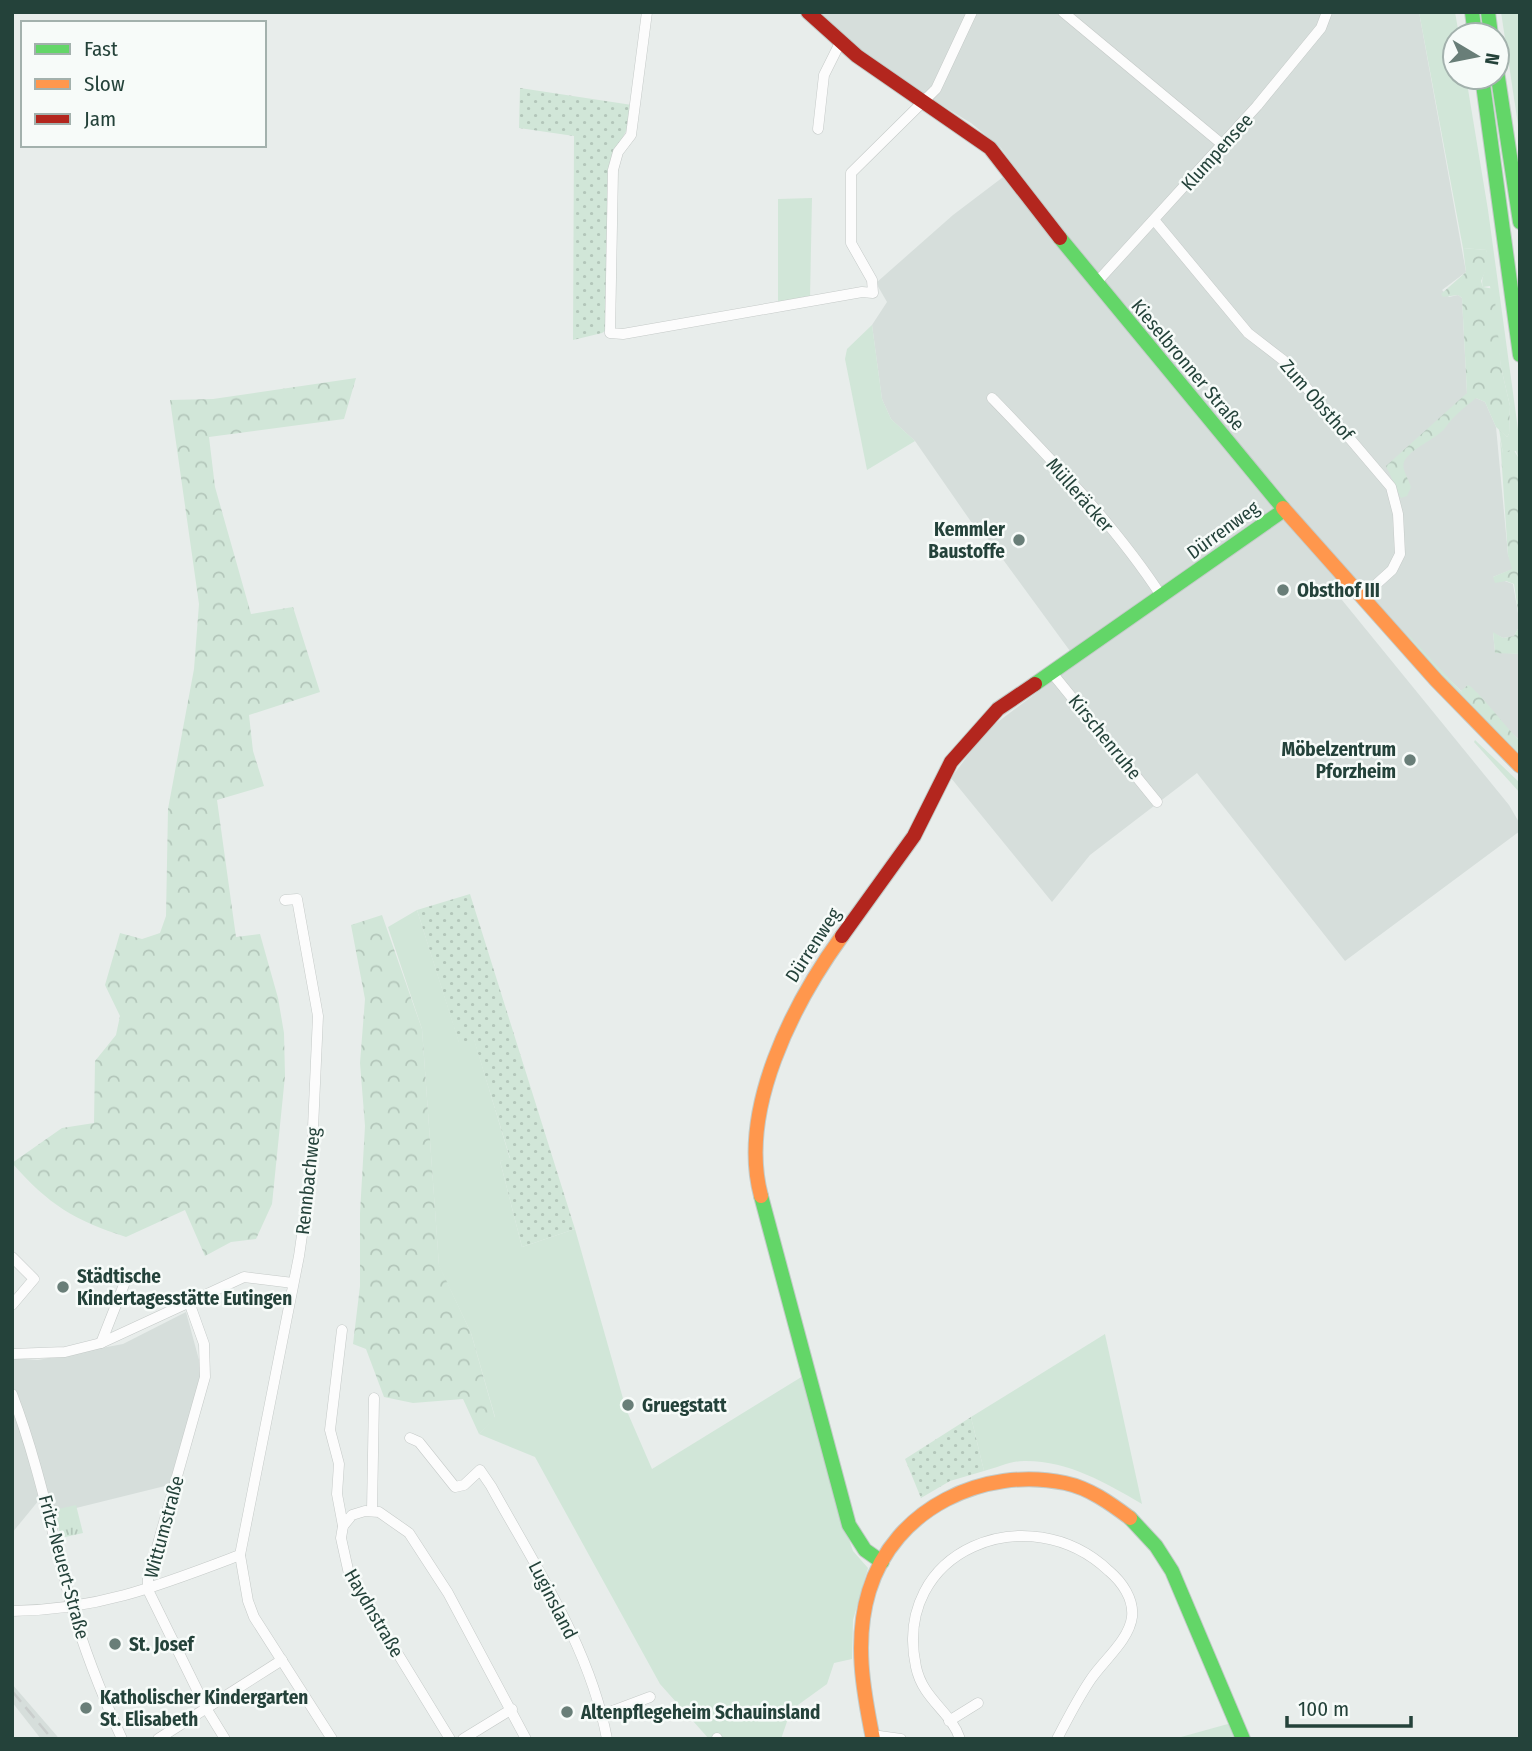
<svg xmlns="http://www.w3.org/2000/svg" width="1532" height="1751" font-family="'Fira Sans Condensed',sans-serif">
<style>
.built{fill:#d6dedb}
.grass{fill:#d1e6d8}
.forest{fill:url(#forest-crowns)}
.park{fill:url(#park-tufts)}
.garden{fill:url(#garden-dots)}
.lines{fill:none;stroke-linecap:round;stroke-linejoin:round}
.street-casing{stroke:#c5cac8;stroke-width:11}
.fast-casing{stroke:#c3cbc8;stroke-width:16}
.slow-casing{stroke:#c3cbc8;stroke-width:16}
.jam-casing{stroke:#c3cbc8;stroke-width:16}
.street{stroke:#fcfcfc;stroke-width:10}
.fast{stroke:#63d668;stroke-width:14}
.slow{stroke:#ff974d;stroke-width:14}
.jam{stroke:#b3261e;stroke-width:14}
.rail{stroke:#c9cdcc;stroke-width:2.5;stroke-dasharray:14 7;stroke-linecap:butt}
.poi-dot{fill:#697e78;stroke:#f7fbf9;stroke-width:2.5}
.labels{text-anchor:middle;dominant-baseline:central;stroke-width:5;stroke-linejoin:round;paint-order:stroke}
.street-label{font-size:19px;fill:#24423a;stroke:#f7fbf9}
.poi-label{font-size:19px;font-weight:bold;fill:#24423a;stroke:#f7fbf9;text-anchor:start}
</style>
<defs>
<pattern id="forest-crowns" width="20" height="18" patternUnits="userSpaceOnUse" patternTransform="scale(1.75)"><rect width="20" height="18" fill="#d1e6d8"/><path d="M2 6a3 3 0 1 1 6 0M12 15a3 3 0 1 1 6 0" fill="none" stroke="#b3c6ba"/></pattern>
<pattern id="park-tufts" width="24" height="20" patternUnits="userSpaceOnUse" patternTransform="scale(1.75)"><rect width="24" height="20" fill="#d1e6d8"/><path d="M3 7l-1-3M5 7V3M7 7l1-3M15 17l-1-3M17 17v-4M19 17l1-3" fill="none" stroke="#b3c6ba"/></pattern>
<pattern id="garden-dots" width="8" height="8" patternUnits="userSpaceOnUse" patternTransform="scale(1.75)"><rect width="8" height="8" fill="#d1e6d8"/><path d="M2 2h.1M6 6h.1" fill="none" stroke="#b3c6ba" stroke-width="1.8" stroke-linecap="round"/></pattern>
</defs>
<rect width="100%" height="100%" fill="#e8edeb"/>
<g class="built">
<path d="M814 12H1419L1466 272 1442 290 1449 297 1458 295 1462 298 1467 394 1485 402 1496 427 1508 555 1513 565V569L1493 577 1513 584 1520 625 1514 636 1503 638 1493 633 1495 652 1520 654V741L1465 689 1461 691 1359 587 1342 600 1509 805 1520 824V831L1345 961 1197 773 1090 855 1052 902 951 778 987 730 1078 662 977 524 974 526 915 441 891 419 882 399 872 325 887 302 876 283 953 215 1015 168 1001 148 971 123 892 75 840 37Z"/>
<path d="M186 1312 202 1371 169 1485 64 1511 39 1500 12 1533V1358L38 1360 123 1344Z"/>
<path d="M12 1684 57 1736 59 1739H41L12 1702Z"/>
</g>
<g class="grass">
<path d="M1419 12H1455L1459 35H1455V77H1466L1488 210 1520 444V462L1516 451 1503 454 1499 429 1507 437 1509 434 1510 406 1501 367 1490 286 1483 287C1479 274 1491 270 1486 250L1463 248Z"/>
<path d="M1501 12H1520V138Z"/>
<path d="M812 198 810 299 778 305V199Z"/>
<path d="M872 325 882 399 891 419 915 441 867 470 845 359 847 349Z"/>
<path d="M1404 630 1520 755V760L1440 676Z"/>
<path d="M417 910 459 1042 474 1039 510 1159 500 1161 522 1247 575 1229 626 1409 652 1469 803 1376 837 1504 853 1551 868 1568 853 1620 852 1659 834 1663 827 1684 791 1710 781 1739H709L660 1684 535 1457 479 1434 495 1417 471 1333 439 1266 422 1029 388 927Z"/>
<path d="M1105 1334 1142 1504C1106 1483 1069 1461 1026 1461 1013 1460 997 1468 984 1471L971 1417Z"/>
<path d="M1235 1722 1243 1739H1175L1181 1737Z"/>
</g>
<g class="forest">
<path d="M1463 248 1486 250C1491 263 1486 269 1481 281L1483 287 1494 289 1501 367 1510 406 1509 434 1507 437 1496 427 1485 402 1476 398C1464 408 1454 415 1445 428 1438 438 1409 449 1404 462 1401 468 1409 480 1411 487L1407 496 1401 498 1386 466 1467 393 1462 298 1458 295 1443 297 1441 294 1466 272Z"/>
<path d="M356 378 344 419 209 437 215 487 251 614 293 607 320 692 249 715 253 751 264 786 217 800 236 937 260 934 278 998 284 1033 285 1076 272 1204 256 1239 231 1242 205 1256 185 1210 126 1237C74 1220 49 1205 12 1163L62 1128 94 1123 95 1061 116 1035 120 1016 105 985 120 933 142 939 160 933 166 916 168 809 194 669 199 604 170 400 213 399Z"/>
<path d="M1500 439 1503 453 1513 449 1520 460V654L1495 653 1493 632 1503 638 1514 636 1520 625 1514 584 1506 581 1495 583 1493 577 1512 569 1508 555Z"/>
<path d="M1468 685C1476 688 1509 731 1520 741V755L1466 701 1461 691Z"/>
<path d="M1475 740 1520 783V793L1474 742Z"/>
<path d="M382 915 422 1029 439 1265 471 1333 495 1418 479 1434 463 1399 413 1403 384 1397 366 1349 353 1344 360 1286V1213L365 1126 360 1063 365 999 351 925Z"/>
</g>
<path class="park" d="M76 1505 83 1533 61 1538 54 1510Z"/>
<g class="garden">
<path d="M520 88 632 105 629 125 617 149 605 331 602 333 573 340 574 136 519 128Z"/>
<path d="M470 894 575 1229 522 1247 500 1161 510 1158 474 1040 459 1043 417 910Z"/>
<path d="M971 1417 984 1471 950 1481 921 1498 905 1459Z"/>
</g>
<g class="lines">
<g class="street-casing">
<g id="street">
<path d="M647 12 631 135 618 152 613 170 610 333 623 334 862 292 873 293 872 280 851 243V173L936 89 972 12"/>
<path d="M1063 12 1223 145"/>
<path d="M818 129 824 75 840 43"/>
<path d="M1155 221 1248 333 1283 360 1391 487 1398 514 1400 554 1392 570 1361 598"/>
<path d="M1096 283 1257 106 1321 28 1327 12"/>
<path d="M992 398C1051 459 1116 526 1162 597"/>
<path d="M1052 673 1157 802"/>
<path d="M285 900 297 899 318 1016 311 1173 299 1256 240 1555 248 1601 254 1617 332 1739"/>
<path d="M12 1257 34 1279 12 1305"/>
<path d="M189 1302 204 1344 205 1377 148 1579V1590L206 1708 225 1739"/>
<path d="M342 1330 330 1430 339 1464 337 1494 343 1526"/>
<path d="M101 1343 127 1277"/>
<path d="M12 1354 65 1352 101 1343 244 1277 293 1283"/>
<path d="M12 1394C38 1462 52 1533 71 1604 84 1650 102 1695 122 1739"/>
<path d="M410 1438 419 1442 455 1487 464 1485 480 1470 491 1486C535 1566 590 1647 607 1739"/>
<path d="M372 1510 374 1398"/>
<path d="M12 1611C99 1610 161 1585 240 1555"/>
<path d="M602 1715 650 1697"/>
<path d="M949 1721 978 1703"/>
<path d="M872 1735 901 1739"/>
<path d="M158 1739 282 1660"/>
<path d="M450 1739 349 1574 341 1538 343 1526 352 1515 365 1511 379 1512 409 1533 448 1593 526 1739"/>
<path d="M463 1739 512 1709"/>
<path d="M717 1739V1738"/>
<path d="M960 1739C951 1711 923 1700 916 1667 891 1550 1029 1495 1109 1571 1122 1582 1134 1599 1132 1617 1129 1640 1104 1660 1091 1679 1078 1698 1068 1718 1057 1739"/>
</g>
</g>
<g class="fast-casing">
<g id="fast">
<path d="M1472 12 1475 35"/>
<path d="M1488 12 1491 35"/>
<path d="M1497 71 1520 222"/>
<path d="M1482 77 1520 355"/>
<path d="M1060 238 1283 508"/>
<path d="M1035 684 1284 510"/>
<path d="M761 1196 849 1525 865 1550 882 1562"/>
<path d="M1130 1518 1156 1546 1172 1571 1243 1739"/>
</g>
</g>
<g class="slow-casing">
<g id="slow">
<path d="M1283 508 1436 680 1520 766"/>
<path d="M761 1196C738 1110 793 1004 842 936"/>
<path d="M873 1739C863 1690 854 1640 869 1591 894 1508 984 1466 1065 1483 1089 1488 1110 1503 1130 1518"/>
</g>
</g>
<g class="jam-casing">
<g id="jam">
<path d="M808 12 857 56 990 148 1060 238"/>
<path d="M842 936 914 836 951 762 998 709 1035 684"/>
</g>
</g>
<use href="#street" class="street"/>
<use href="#fast" class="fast"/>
<use href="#slow" class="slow"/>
<use href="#jam" class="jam"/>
<path class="rail" d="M12 1691 52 1739"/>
</g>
<g class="poi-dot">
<circle cx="1019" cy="540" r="7"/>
<circle cx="1283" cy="590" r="7"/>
<circle cx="1410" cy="760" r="7"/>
<circle cx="63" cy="1287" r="7"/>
<circle cx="628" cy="1405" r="7"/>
<circle cx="115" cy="1644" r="7"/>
<circle cx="86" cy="1708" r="7"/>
<circle cx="567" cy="1712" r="7"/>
</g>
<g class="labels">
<g class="street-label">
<text transform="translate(1217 152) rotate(-48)">Klumpensee</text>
<text transform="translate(1188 365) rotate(50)">Kieselbronner Straße</text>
<text transform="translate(1317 400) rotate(49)">Zum Obsthof</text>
<text transform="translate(1080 495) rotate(49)">Mülleräcker</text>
<text transform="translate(1223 530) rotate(-36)">Dürrenweg</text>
<text transform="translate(1105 737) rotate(51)">Kirschenruhe</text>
<text transform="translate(813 945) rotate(-57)">Dürrenweg</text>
<text transform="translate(308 1181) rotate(-84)">Rennbachweg</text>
<text transform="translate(164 1527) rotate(-75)">Wittumstraße</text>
<text transform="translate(64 1567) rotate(75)">Fritz-Neuert-Straße</text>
<text transform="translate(553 1600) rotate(63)">Luginsland</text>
<text transform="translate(374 1613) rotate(60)">Haydnstraße</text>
</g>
<g class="poi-label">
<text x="1005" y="529" text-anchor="end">Kemmler<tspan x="1005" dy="22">Baustoffe</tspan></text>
<text x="1297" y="590">Obsthof III</text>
<text x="1396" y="749" text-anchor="end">Möbelzentrum<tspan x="1396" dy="22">Pforzheim</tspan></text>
<text x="77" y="1276">Städtische<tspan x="77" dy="22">Kindertagesstätte Eutingen</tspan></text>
<text x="642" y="1405">Gruegstatt</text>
<text x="129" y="1644">St. Josef</text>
<text x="100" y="1697">Katholischer Kindergarten<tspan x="100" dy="22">St. Elisabeth</tspan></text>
<text x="581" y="1712">Altenpflegeheim Schauinsland</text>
</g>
</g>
<rect width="1532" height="1751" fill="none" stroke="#24423a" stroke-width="28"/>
<rect x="21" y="21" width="245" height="126" fill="#f7fbf9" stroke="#a3b1ad" stroke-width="2"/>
<rect x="35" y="44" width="35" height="10" fill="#63d668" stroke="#a3b1ad" stroke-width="2"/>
<text x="84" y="56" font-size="21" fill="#24423a">Fast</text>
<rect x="35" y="79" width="35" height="10" fill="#ff974d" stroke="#a3b1ad" stroke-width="2"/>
<text x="84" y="91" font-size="21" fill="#24423a">Slow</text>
<rect x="35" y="114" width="35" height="10" fill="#b3261e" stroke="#a3b1ad" stroke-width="2"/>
<text x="84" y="126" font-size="21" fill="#24423a">Jam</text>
<g transform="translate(1476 56) rotate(100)"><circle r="33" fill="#f7fbf9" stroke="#a3b1ad" stroke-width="2"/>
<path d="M0-5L12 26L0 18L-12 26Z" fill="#697e78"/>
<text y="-10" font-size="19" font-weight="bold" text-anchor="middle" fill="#24423a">N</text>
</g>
<path d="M1287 1716v10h124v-10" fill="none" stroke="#24423a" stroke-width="3.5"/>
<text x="1298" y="1716" font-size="21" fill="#24423a" stroke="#f7fbf9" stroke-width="5" paint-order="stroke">100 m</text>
</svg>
